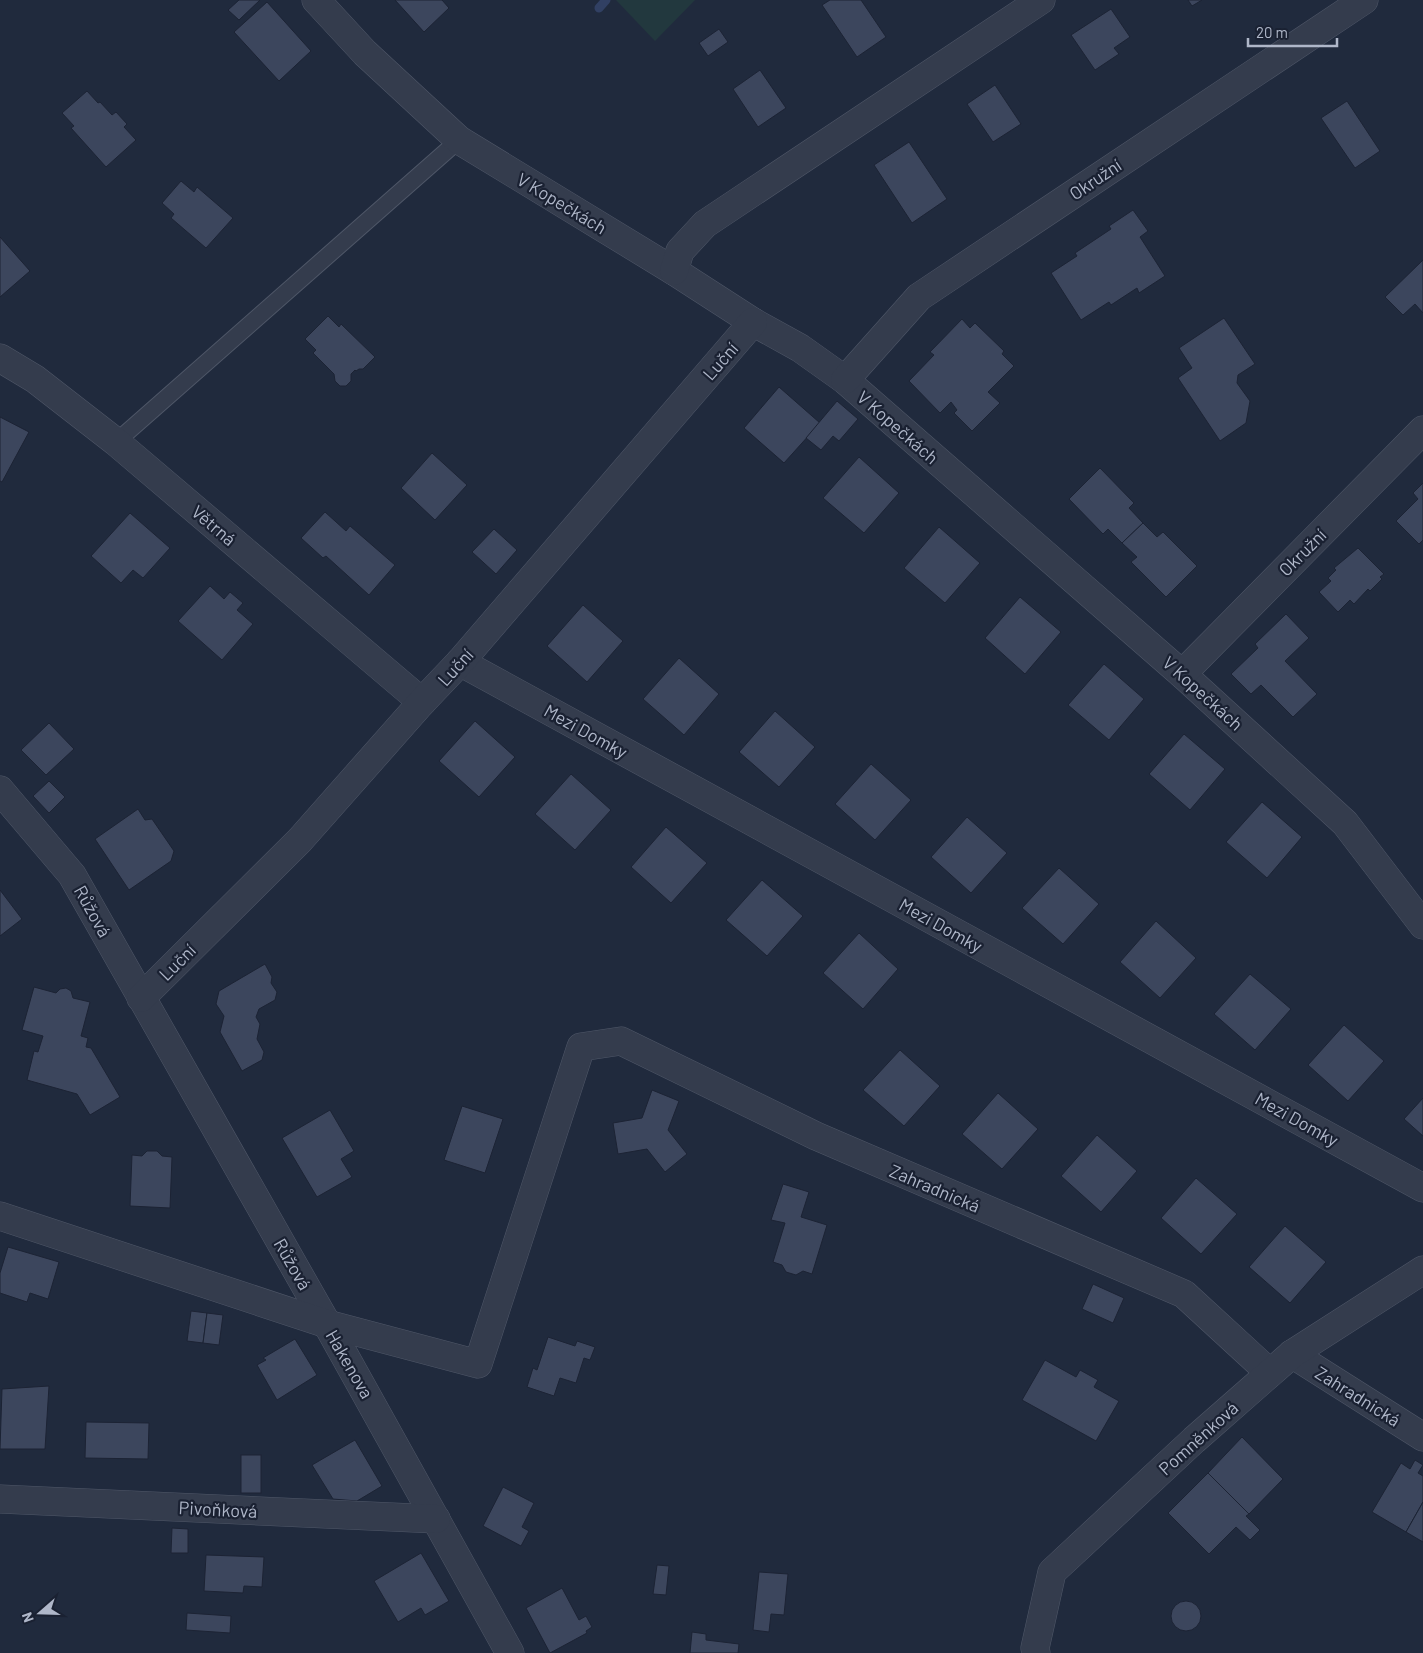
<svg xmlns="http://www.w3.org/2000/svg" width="1423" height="1653" font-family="Barlow,sans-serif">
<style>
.green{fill:#22383e}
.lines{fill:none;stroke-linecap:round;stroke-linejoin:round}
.stream{stroke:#314063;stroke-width:9}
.building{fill:#3c465d;stroke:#1c2334}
.service-casing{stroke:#4f5768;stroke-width:18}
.minor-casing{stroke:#4f5768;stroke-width:29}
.service{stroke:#343c4d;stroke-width:16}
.minor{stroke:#343c4d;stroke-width:28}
.labels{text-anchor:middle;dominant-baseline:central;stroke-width:4.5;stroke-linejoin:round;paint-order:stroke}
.street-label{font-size:18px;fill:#afb7c9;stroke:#1a2132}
</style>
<rect width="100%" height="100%" fill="#202a3d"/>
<path class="green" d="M616 0H695L655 41Z"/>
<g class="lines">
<path class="stream" d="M599 8 606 0"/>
</g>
<g class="building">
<path d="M239 0H260L239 20 228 10Z"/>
<path d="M395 0H442L449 8 424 32Z"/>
<path d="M830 0H861L886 37 857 57 822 5Z"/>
<path d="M1188 0H1202L1192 6Z"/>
<path d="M267 2 311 51 279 81 234 32Z"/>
<path d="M1111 9 1130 37 1114 48 1119 54 1095 70 1071 35Z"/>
<path d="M719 29 728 42 708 56 699 43Z"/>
<path d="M760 70 786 108 758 127 733 89Z"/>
<path d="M995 85 1021 124 993 142 967 104Z"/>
<path d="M87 91 98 103 100 102 112 115 116 112 127 124 124 127 136 140 106 167 71 128 74 126 62 113Z"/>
<path d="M1347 101 1380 151 1355 168 1321 118Z"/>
<path d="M909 142 947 199 912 223 874 165Z"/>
<path d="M181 181 194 192 197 187 233 218 206 248 171 218 174 214 162 203Z"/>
<path d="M1133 210 1148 231 1140 237 1165 276 1139 293 1137 288 1111 305 1109 302 1081 320 1051 273 1077 256 1075 253 1111 229 1109 226Z"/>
<path d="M0 237 30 271 0 297Z"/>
<path d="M1423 260V313L1415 304 1403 315 1385 297Z"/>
<path d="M328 316 339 327 341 324 375 357 363 369H359L356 371 355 370 351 374V381L346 386H340L335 381 334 374 313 353 316 350 305 339Z"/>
<path d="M1224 318 1255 364 1238 375 1237 383 1250 401 1246 423 1220 441 1178 378 1192 368 1179 348Z"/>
<path d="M962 319 970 328 975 323 1004 351 1002 354 1014 366 988 392 1000 403 972 431 954 413 957 410 951 402 940 413 909 381 934 355 930 352Z"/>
<path d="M779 387 820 423 784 463 744 428Z"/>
<path d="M837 401 858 419 839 441 833 436 821 450 806 438Z"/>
<path d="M0 417 29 432 2 482 0 481Z"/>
<path d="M432 453 467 485 435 520 401 488Z"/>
<path d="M859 457 899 493 864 533 823 498Z"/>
<path d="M1100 468 1134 503 1129 508 1143 523 1122 543 1108 529 1103 534 1069 499Z"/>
<path d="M1423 483V540L1419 544 1396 521 1418 499 1413 493Z"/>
<path d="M325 512 346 531 350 526 395 565 369 595 326 556 323 558 301 538Z"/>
<path d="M130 513 170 548 143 578 133 570 121 583 91 556Z"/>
<path d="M1143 523 1157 537 1163 532 1197 566 1166 597 1131 562 1137 557 1122 543Z"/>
<path d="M939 527 980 563 945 603 904 568Z"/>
<path d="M494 529 517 550 496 574 472 552Z"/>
<path d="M1358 548 1384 574 1380 577 1382 579 1370 591 1368 589 1354 604 1350 600 1338 612 1319 592 1331 581 1328 578 1336 570 1334 568Z"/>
<path d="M210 586 224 599 230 592 243 603 237 610 253 624 222 660 178 621Z"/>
<path d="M1020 597 1061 632 1025 674 985 638Z"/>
<path d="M583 605 623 641 587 682 547 646Z"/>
<path d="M1286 614 1309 638 1285 661 1317 694 1293 717 1261 685 1251 694 1231 674 1258 648 1255 644Z"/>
<path d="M679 658 719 694 684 735 643 699Z"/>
<path d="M1104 664 1144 699 1109 740 1068 705Z"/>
<path d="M775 711 815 747 779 787 739 752Z"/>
<path d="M475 721 515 757 479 797 439 761Z"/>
<path d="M49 723 74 749 46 775 21 750Z"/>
<path d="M1184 734 1225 769 1190 810 1149 774Z"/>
<path d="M871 764 911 800 875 840 835 804Z"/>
<path d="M571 774 611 810 575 850 535 814Z"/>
<path d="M49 781 65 797 49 813 33 796Z"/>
<path d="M1262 802 1302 837 1267 878 1226 842Z"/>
<path d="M138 809 145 820 152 819 174 851 171 861 129 890 95 839Z"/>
<path d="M967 817 1007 853 971 893 931 857Z"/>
<path d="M666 827 707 863 671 903 631 867Z"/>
<path d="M1059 868 1099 904 1063 944 1022 908Z"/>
<path d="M762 880 803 916 767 956 726 920Z"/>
<path d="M0 890 22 919 0 936Z"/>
<path d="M1156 921 1196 958 1160 998 1120 962Z"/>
<path d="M859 933 898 969 863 1009 823 973Z"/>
<path d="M265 964 272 977 271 983 277 992 275 1000 259 1009 256 1017 260 1024 257 1039 264 1052 262 1060 242 1071 220 1032 224 1016 216 1004 219 991Z"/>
<path d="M1250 974 1291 1009 1255 1050 1214 1014Z"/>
<path d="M34 987 56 993 60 989 66 988 71 991 73 998 90 1002 81 1036 88 1038 86 1047 91 1048 120 1097 90 1115 77 1094 27 1080 34 1051 38 1052 43 1036 22 1030Z"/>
<path d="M1344 1025 1384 1061 1348 1101 1308 1065Z"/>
<path d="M900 1050 940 1086 904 1126 863 1090Z"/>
<path d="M652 1090 679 1101 668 1130 687 1154 665 1172 647 1149 618 1154 613 1123 642 1118Z"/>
<path d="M998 1093 1038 1129 1002 1169 962 1134Z"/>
<path d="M1423 1098V1136L1404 1119Z"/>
<path d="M462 1106 503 1119 485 1173 444 1160Z"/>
<path d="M330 1110 354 1151 341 1159 352 1177 317 1197 282 1138Z"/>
<path d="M1097 1135 1137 1171 1101 1212 1061 1176Z"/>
<path d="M147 1151H157L162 1156 172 1157 170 1208 130 1206 132 1155 142 1156Z"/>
<path d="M1196 1178 1237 1214 1201 1254 1161 1218Z"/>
<path d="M783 1184 809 1192 801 1217 827 1225 812 1274 803 1271 796 1275 786 1272 782 1265 773 1262 785 1223 771 1220Z"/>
<path d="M1285 1226 1326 1262 1290 1303 1249 1267Z"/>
<path d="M8 1247 59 1262 48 1299 30 1293 27 1302 0 1293V1273Z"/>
<path d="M1093 1284 1124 1298 1113 1323 1082 1309Z"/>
<path d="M191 1311 207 1313 203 1343 187 1341Z"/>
<path d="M207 1313 223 1315 219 1345 203 1343Z"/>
<path d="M548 1337 575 1346 577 1341 595 1347 590 1360 584 1358 576 1383 560 1378 554 1396 527 1387 533 1368 537 1370Z"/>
<path d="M295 1339 317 1375 277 1400 257 1365 266 1360 263 1358Z"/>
<path d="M1045 1360 1076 1377 1080 1370 1098 1380 1094 1387 1119 1401 1096 1441 1022 1400Z"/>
<path d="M49 1386 45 1449H0L2 1389Z"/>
<path d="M86 1422 149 1423 148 1459 85 1458Z"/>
<path d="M1242 1437 1283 1479 1249 1514 1208 1473Z"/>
<path d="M355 1440 382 1486 357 1501 333 1499 312 1465Z"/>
<rect x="241" y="1455" width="20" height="38"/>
<path d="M1415 1460 1423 1465 1418 1473 1423 1476V1502L1406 1532 1372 1512 1401 1463 1410 1469Z"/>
<path d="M1208 1473 1249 1514 1246 1516 1260 1530 1250 1540 1236 1527 1209 1554 1168 1513Z"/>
<path d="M503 1487 534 1503 522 1527 529 1531 521 1546 483 1526Z"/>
<path d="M1423 1502V1542L1406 1532Z"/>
<path d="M172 1528 188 1529V1553H171Z"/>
<path d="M421 1553 449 1601 425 1615 421 1608 398 1622 374 1581Z"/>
<path d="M206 1555 264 1557 262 1587 244 1586 243 1593 204 1591Z"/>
<path d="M657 1565 669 1566 666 1595 653 1594Z"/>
<path d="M759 1572 788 1574 784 1615 771 1614 769 1632 753 1630Z"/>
<path d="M562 1588 579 1620 586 1616 592 1627 586 1631 587 1633 550 1653 526 1608Z"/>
<circle cx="1186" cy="1616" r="15"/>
<path d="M187 1613 231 1616 230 1633 186 1630Z"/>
<path d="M692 1632 706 1634V1640L739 1644 738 1653H690Z"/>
</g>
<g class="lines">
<g class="service-casing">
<path id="service" d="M116 442 459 140"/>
</g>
<g class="minor-casing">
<g id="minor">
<path d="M316 0 365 53 459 140 674 271 753 322 800 348 845 380 1182 674 1345 823 1423 925"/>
<path d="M674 271 680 251 705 224 1041 0"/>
<path d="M0 358 35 379 116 442 422 702"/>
<path d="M845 380 919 297 1364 0"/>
<path d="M460 662 1423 1188"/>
<path d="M1182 674 1423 430"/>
<path d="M0 790 72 875 327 1324 510 1653"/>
<path d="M141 998 300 840 422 702 460 662 753 322"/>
<path d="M0 1216 327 1324 478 1364 581 1047 621 1041 816 1136 1184 1294 1270 1373"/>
<path d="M1292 1354 1423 1437"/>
<path d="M0 1499 436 1519"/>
<path d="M1036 1653 1035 1648 1052 1572 1194 1440 1292 1354 1423 1270"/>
</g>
</g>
<use href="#service" class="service"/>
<use href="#minor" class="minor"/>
</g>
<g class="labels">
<g class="street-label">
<text transform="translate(1095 179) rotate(-34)">Okružní</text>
<text transform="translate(562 203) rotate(31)">V Kopečkách</text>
<text transform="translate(720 361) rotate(-49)">Luční</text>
<text transform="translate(898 427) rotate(41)">V Kopečkách</text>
<text transform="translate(214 525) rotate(40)">Větrná</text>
<text transform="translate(1302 552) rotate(-45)">Okružní</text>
<text transform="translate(455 667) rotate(-48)">Luční</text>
<text transform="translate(1203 693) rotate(42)">V Kopečkách</text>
<text transform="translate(586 731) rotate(29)">Mezi Domky</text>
<text transform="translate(93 911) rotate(61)">Růžová</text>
<text transform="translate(941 925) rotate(29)">Mezi Domky</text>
<text transform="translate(177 962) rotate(-45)">Luční</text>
<text transform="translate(1297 1119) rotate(29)">Mezi Domky</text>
<text transform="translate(935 1188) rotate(23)">Zahradnická</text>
<text transform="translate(293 1264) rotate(60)">Růžová</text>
<text transform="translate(350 1364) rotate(60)">Hakenova</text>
<text transform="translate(1358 1396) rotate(32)">Zahradnická</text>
<text transform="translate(1198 1438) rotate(-42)">Pomněnková</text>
<text transform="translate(218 1509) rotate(3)">Pivoňková</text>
</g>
</g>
<g transform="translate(40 1613) rotate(250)" stroke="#1a2132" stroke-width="4" paint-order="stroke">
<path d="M0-4L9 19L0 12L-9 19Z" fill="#afb7c9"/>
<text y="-8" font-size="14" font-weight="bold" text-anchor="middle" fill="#afb7c9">N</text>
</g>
<path d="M1248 38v8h89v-8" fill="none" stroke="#afb7c9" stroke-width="2.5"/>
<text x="1256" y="38" font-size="15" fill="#afb7c9" stroke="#1a2132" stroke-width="4" paint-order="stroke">20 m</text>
</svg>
